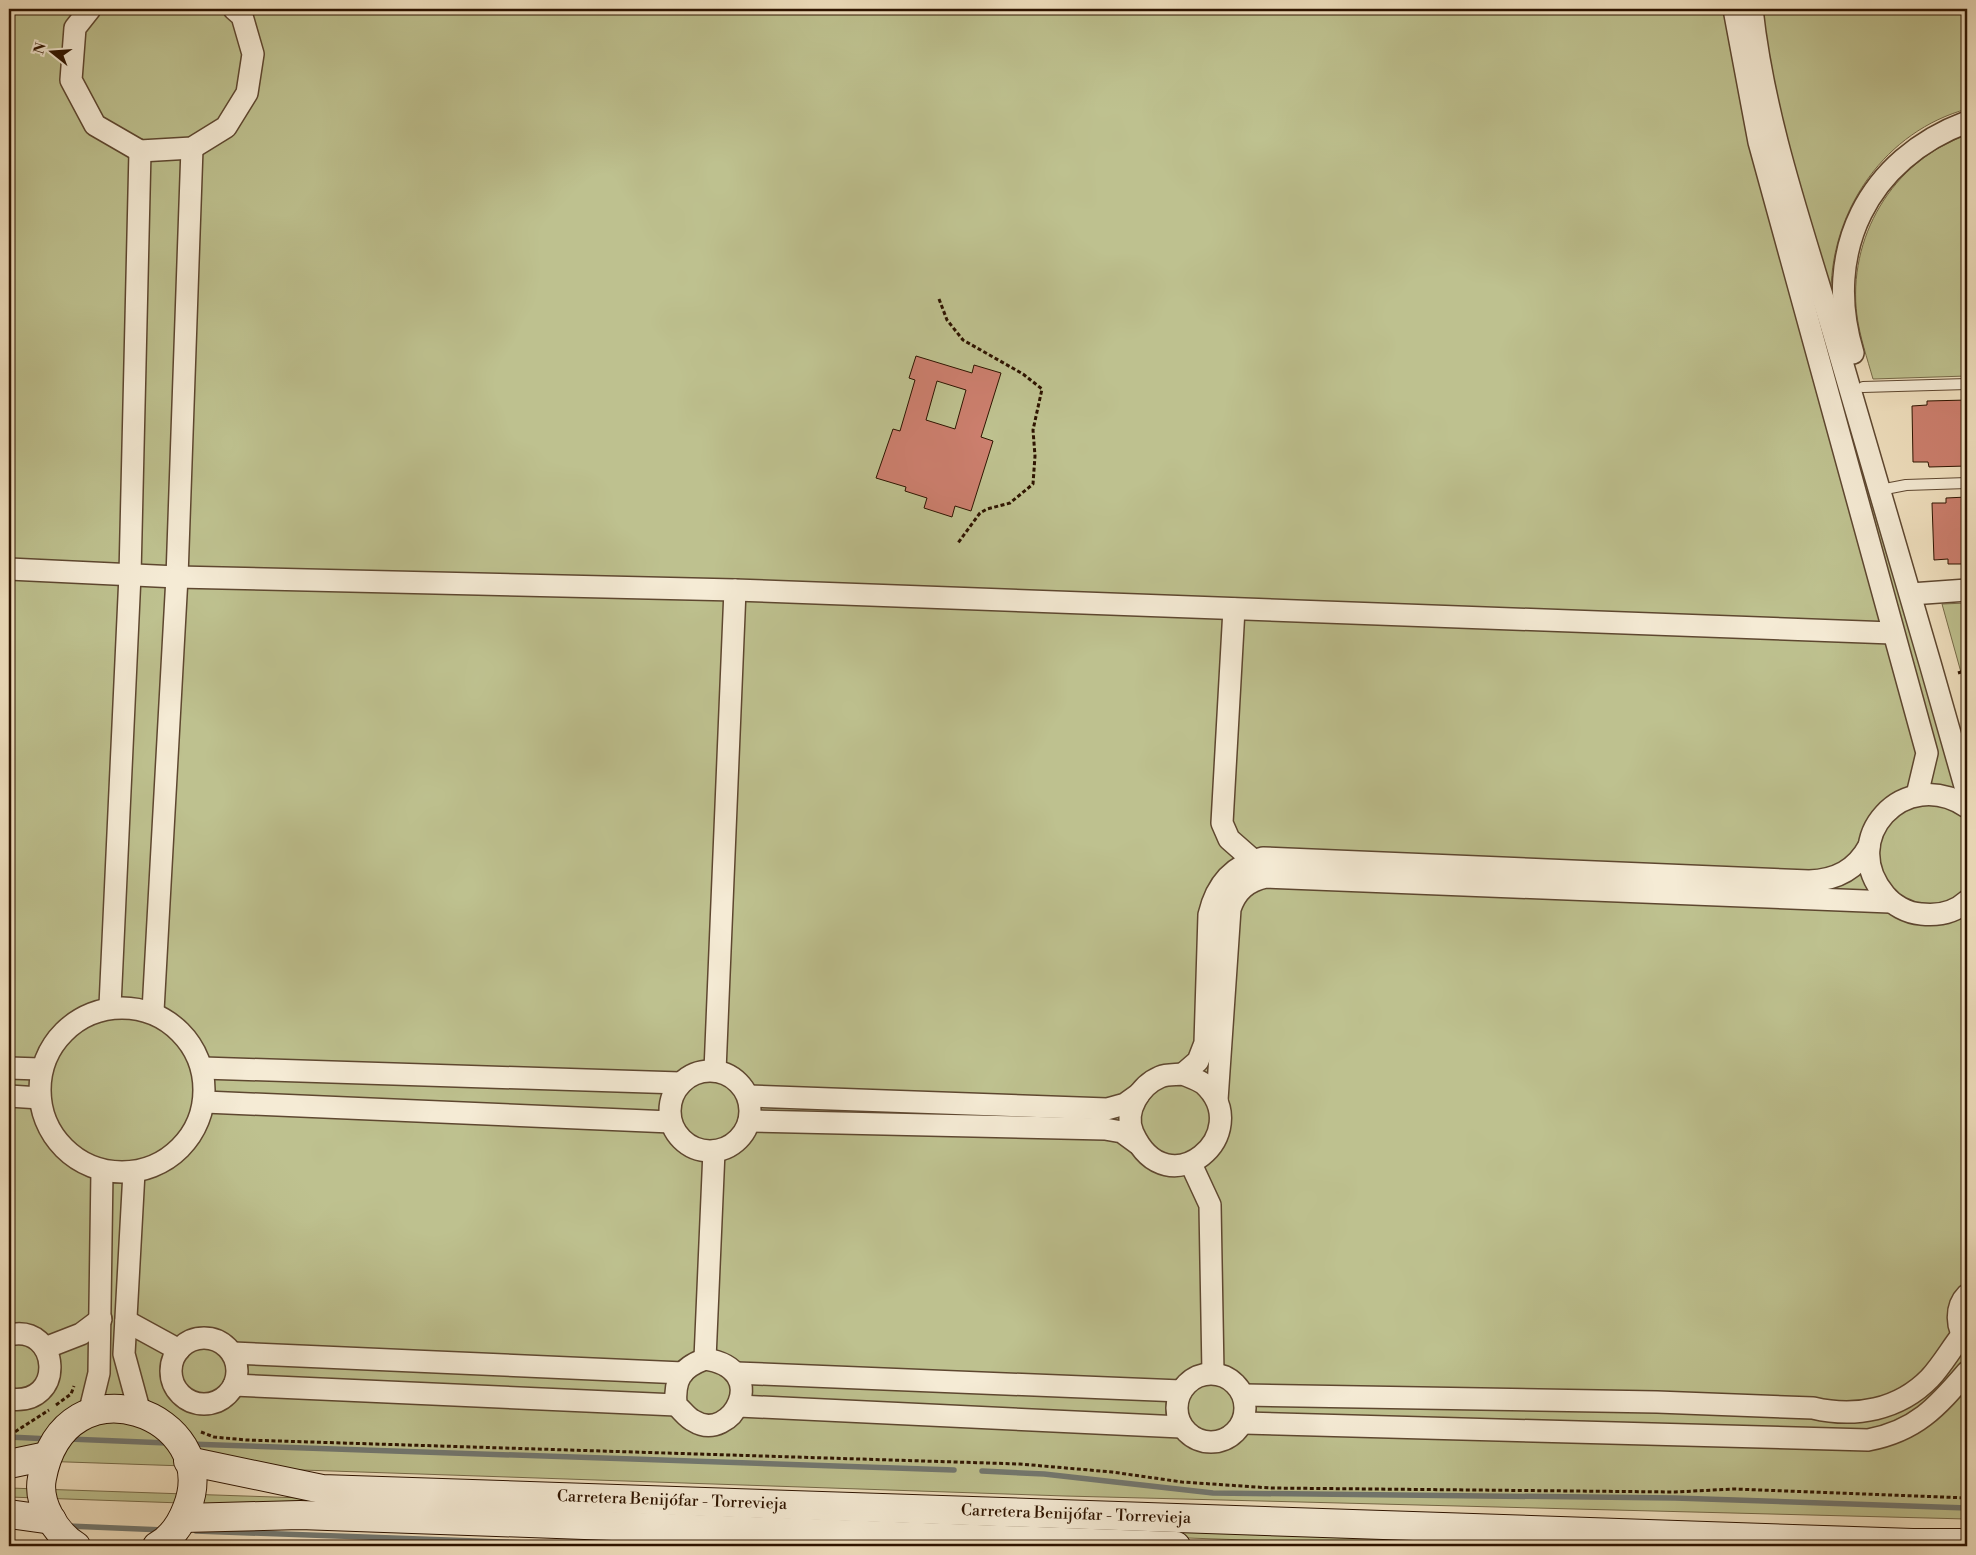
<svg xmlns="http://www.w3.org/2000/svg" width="1976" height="1555" font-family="'Libre Bodoni',serif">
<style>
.green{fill:#bec18f;stroke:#766a48}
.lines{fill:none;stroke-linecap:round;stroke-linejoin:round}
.stream{stroke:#727871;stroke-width:5.5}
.building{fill:#cc7f6e;stroke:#2e1400;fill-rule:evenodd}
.service-casing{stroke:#5e4730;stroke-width:12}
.minor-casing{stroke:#5e4730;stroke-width:24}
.secondary-casing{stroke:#2e1400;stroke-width:30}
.path{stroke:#2e1400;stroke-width:3;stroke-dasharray:4 2.5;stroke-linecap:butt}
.service{stroke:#f5ebd5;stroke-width:10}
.minor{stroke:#f5ebd5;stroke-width:21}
.secondary{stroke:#f5ebd5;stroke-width:28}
.labels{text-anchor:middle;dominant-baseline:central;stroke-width:4;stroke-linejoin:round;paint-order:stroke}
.street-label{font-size:16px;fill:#2e1400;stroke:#f5ebd5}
</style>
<rect width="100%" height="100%" fill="#f0e0bf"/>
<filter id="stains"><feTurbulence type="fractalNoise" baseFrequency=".004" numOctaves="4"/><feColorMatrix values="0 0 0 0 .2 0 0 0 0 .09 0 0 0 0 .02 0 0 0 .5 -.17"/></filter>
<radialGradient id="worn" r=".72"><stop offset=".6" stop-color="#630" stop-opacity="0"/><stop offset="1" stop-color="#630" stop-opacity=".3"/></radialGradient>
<g class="green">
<path d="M9 9H1967V109C1886 131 1832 208 1831 291L1967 799V1519L1065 1496 9 1460Z"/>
<path d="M1967 135V376L1873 379C1867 358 1860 337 1857 316 1847 238 1892 161 1967 135Z"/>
<path d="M1967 603V694L1942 604Z"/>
<path d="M9 1488 1716 1546H1418L9 1497Z"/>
</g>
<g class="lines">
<g class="stream">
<path d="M9 1437 50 1439"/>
<path d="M69 1439 167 1443"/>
<path d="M189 1444 954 1470"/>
<path d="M982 1471 1044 1474 1213 1493 1675 1498 1967 1508"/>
<path d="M68 1526 164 1530"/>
<path d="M196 1531 613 1546"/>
</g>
</g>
<g class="building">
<path d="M916 356 972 373 974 365 1001 373 981 437 993 441 971 511 955 506 952 517 924 508 927 498 905 491 906 487 876 478 893 429 900 431 915 380 909 378ZM937 381 966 390 955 429 926 420Z"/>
<path d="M1967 400V466L1929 467 1928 462H1913L1912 406 1927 405V401Z"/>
<path d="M1967 497V564H1948V559L1934 560 1932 503H1946V498Z"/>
</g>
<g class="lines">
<g class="service-casing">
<g id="service">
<path d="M1863 387 1967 384"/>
<path d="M1880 490 1906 485 1967 483"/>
</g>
</g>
<g class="minor-casing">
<g id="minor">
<path d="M90 9 75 28 71 80 95 125 140 151 192 148 226 127 247 93 253 54 242 16 234 9"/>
<path d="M1734 9 1759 142 1927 753 1917 795"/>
<path d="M1752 9C1764 121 1803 230 1835 338 1880 489 1924 641 1967 793"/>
<path d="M1853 353C1822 251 1868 159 1967 122"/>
<path d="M9 569 177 577 735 590 1892 633"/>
<path d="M1911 594 1967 590"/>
<path d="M1234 609 1222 823 1229 839 1254 861"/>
<path d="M1967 807C1904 765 1837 839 1885 895 1893 905 1907 913 1921 914 1938 916 1954 913 1967 901"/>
<path d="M110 1006 130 575 140 151"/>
<circle cx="122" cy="1090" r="82"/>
<path d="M153 1011 177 577 192 148"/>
<path d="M9 1068 40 1069"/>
<path d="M203 1068 680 1083"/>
<circle cx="710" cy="1111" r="40"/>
<path d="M715 1071 735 590"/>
<path d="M1183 1074 1198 1061 1205 1043 1209 915C1216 885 1233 865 1263 858L1809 881C1836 880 1856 870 1869 846"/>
<path d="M1183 1074C1190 1077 1199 1080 1204 1084 1257 1133 1168 1210 1133 1133 1123 1111 1141 1085 1160 1077 1167 1074 1176 1075 1183 1074Z"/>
<path d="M9 1096 40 1098"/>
<path d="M748 1096 1107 1109 1125 1104 1139 1094"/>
<path d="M1217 1100 1230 909C1236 891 1247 881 1266 877L1890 902"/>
<path d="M205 1102 671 1122"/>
<path d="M749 1121 1105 1129 1122 1132 1137 1143"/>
<path d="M1191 1164 1210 1205 1213 1373"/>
<path d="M134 1172 124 1354 140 1413"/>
<path d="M1967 1295C1955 1307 1956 1329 1967 1340"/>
<path d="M126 1321 179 1350"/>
<path d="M9 1335C60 1323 67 1407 9 1399"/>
<circle cx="204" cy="1371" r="33"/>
<path d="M45 1348 81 1334 101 1319"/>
<path d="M233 1353 683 1373"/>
<path d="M705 1359C773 1369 731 1444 694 1421 687 1418 682 1410 676 1405 674 1379 681 1368 705 1359Z"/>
<path d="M705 1359 714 1151"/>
<path d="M736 1373 1181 1391"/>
<circle cx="1211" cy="1408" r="34"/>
<path d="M234 1385 676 1405"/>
<path d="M1244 1395 1657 1402 1813 1408C1855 1418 1899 1410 1930 1378 1942 1365 1951 1349 1962 1335"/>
<path d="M739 1406 1181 1427"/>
<path d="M89 1414 99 1373 102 1171"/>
<path d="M1244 1423 1868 1440C1916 1431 1937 1407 1967 1372"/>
</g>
</g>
<g class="secondary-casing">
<g id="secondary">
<path d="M188 1461 322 1489 1913 1543H1967"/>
<path d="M9 1464 47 1456"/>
<path d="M9 1514 52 1520"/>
<path d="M183 1518 300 1515 1176 1546"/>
<path d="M76 1546C55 1533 37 1502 42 1478 65 1355 224 1415 187 1508 181 1524 172 1538 157 1546"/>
</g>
</g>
<g class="path">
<path d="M939 299 947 320 963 340 1023 374 1042 389 1033 430 1035 456 1033 484 1010 503 987 509 980 513 958 543"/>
<path d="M1958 673 1967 670"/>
<path d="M56 1405 71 1394 74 1386"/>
<path d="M201 1432 214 1437 246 1440 1020 1464 1112 1472 1182 1482 1271 1488 1675 1492 1733 1489 1967 1498"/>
<path d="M9 1433H13L49 1410"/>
<path d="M219 1542 353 1546"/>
</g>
<use href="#service" class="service"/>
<use href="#minor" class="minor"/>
<use href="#secondary" class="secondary"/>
</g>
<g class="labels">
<g class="street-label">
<text transform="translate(672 1500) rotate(2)">Carretera Benijófar - Torrevieja</text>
<text transform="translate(1076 1514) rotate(2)">Carretera Benijófar - Torrevieja</text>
</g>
</g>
<rect width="1976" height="1555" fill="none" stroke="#f0e0bf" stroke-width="30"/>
<rect x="10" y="10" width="1956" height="1535" fill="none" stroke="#2e1400" stroke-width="2.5"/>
<rect x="15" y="15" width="1946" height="1525" fill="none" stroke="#2e1400"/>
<g transform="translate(52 52) rotate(287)" stroke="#f5ebd5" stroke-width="4" paint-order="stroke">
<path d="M0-4L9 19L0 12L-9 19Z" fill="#2e1400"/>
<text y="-8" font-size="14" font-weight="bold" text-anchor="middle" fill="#2e1400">N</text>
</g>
<rect width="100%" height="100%" filter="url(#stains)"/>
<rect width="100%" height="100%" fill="url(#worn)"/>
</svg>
